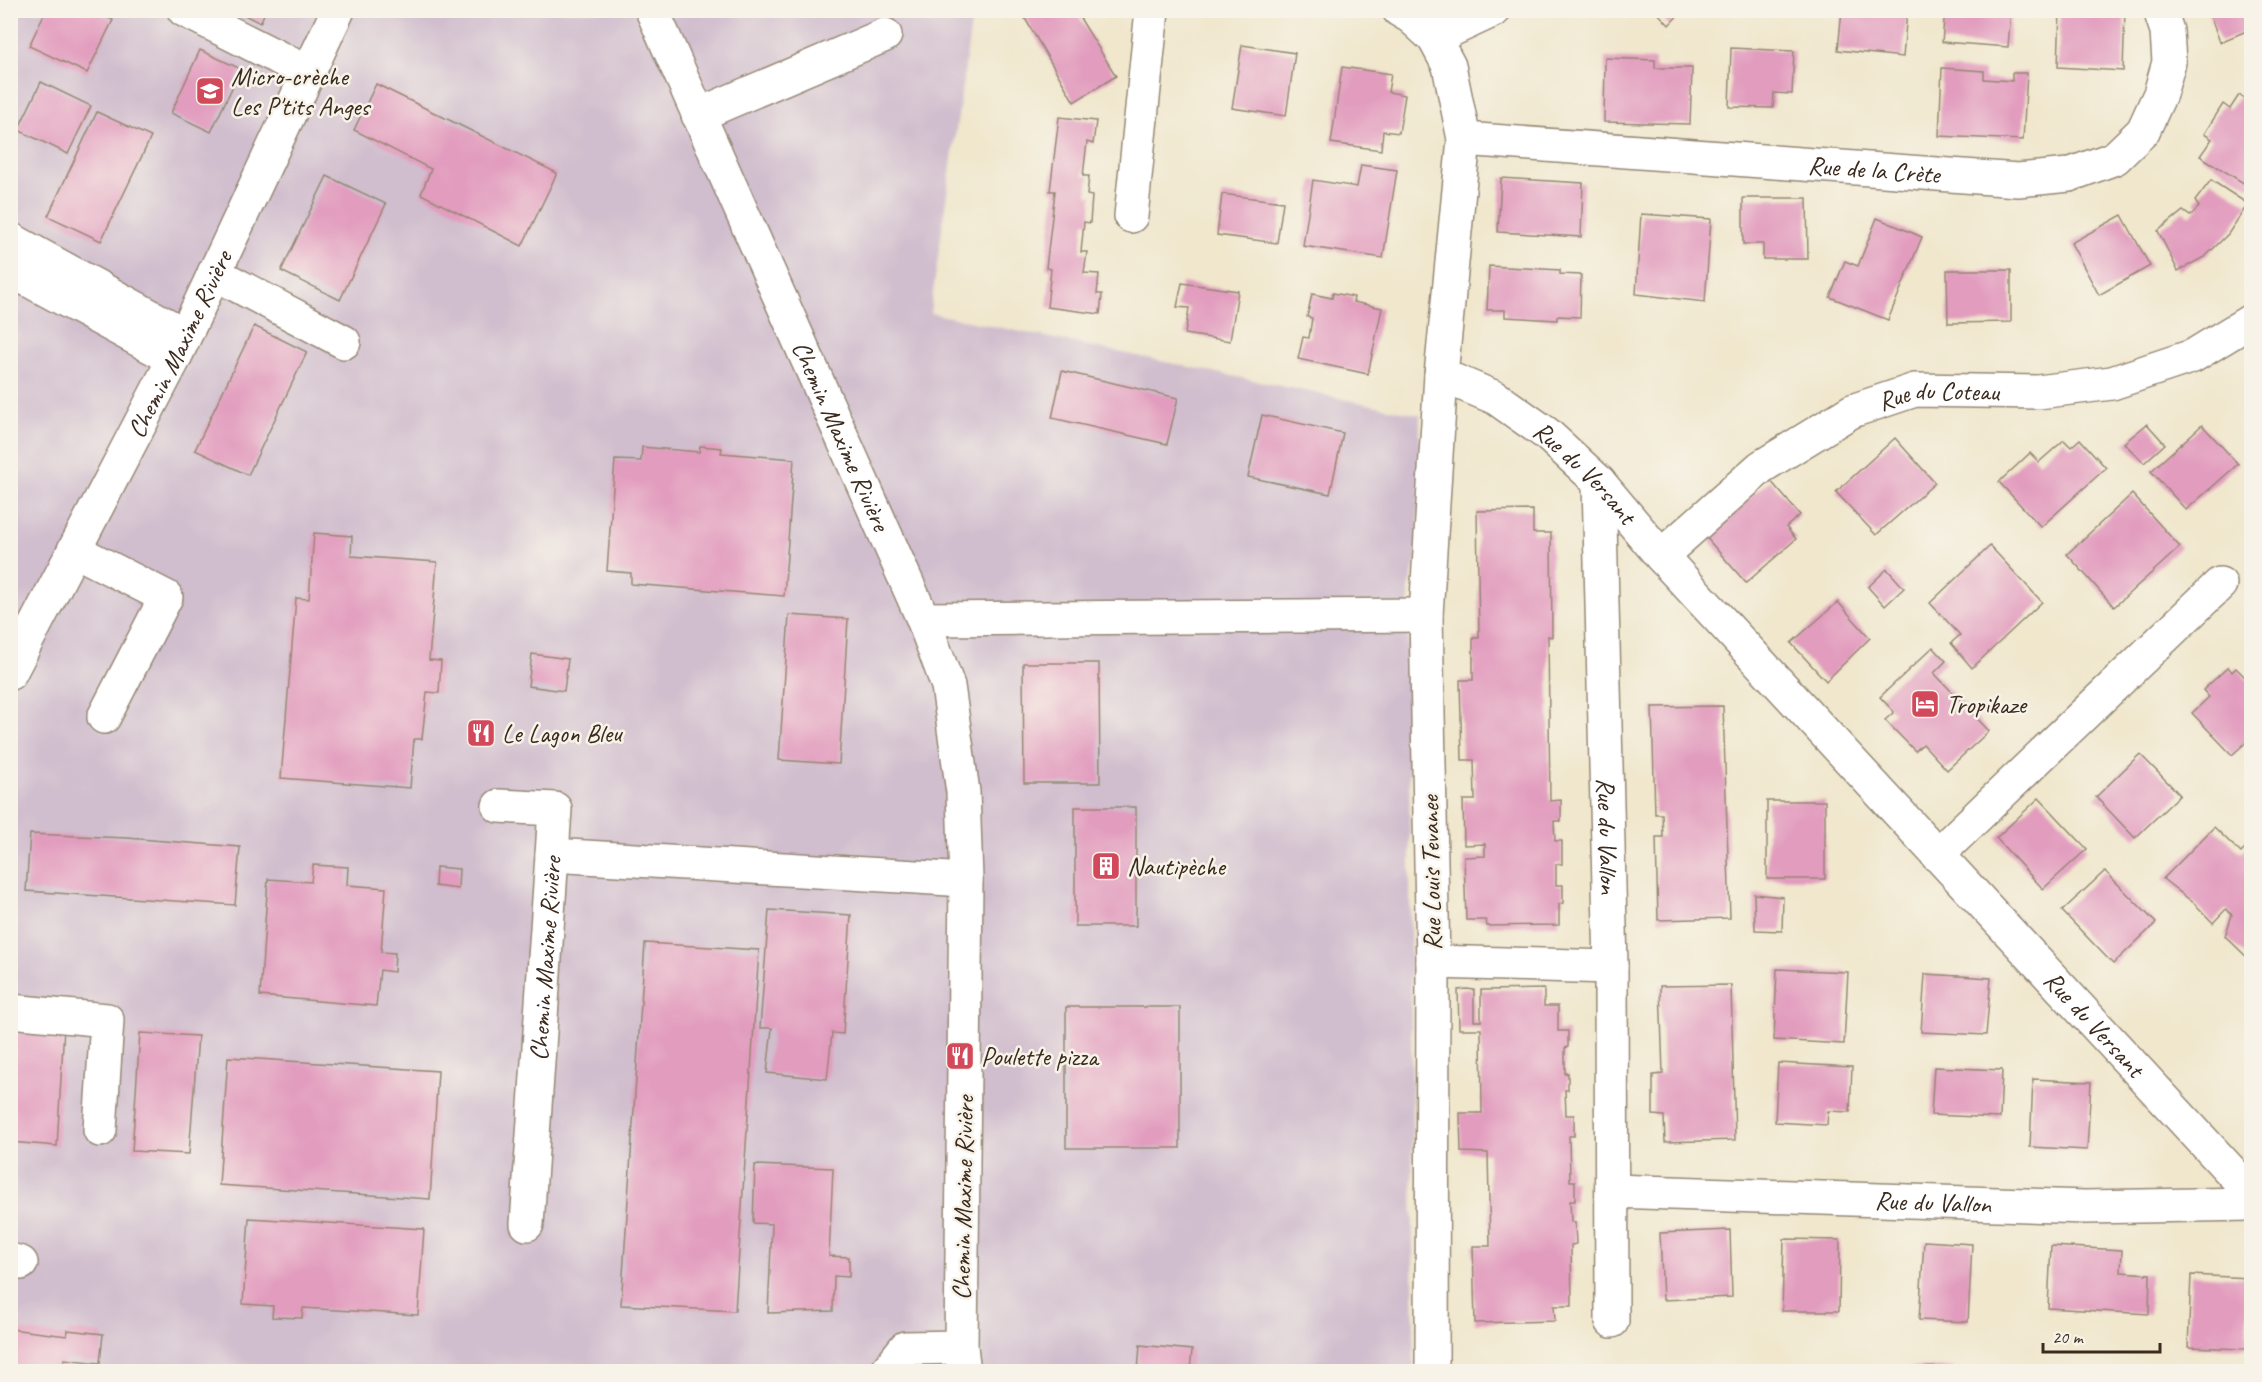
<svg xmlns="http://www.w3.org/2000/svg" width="2262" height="1382" font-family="Caveat,sans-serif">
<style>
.industrial{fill:#d0bdcd}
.building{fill:#e29cbe}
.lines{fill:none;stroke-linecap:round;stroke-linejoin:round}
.minor-casing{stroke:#968876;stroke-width:36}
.minor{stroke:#fff;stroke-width:33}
.labels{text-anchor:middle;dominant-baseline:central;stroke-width:5;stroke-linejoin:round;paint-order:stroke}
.poi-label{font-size:26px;fill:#3b2a1e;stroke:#f7f3e8;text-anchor:start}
.street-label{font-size:26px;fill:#3b2a1e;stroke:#f7f3e8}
</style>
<rect width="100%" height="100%" fill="#f7f3e8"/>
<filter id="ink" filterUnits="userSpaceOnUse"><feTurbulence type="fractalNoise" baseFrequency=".0167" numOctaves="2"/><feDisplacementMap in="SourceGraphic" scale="12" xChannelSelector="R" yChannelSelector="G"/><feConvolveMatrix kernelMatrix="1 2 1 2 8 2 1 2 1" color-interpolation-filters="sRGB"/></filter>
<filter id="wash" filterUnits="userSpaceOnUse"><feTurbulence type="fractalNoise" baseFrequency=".008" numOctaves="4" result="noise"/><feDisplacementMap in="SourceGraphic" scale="24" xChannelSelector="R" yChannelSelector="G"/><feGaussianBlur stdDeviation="1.35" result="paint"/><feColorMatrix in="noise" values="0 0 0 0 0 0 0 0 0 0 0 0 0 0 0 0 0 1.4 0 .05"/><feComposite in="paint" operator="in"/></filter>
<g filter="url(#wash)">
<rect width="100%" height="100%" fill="#f0e7cd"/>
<path class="industrial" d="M10 11H963L971 24 930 313 1420 415 1418 550 1409 587 1408 638 1414 1371H11Z"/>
<g id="blocks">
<g class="building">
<path d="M46 10H91L113 20 87 73 29 46Z"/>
<path d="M235 10H266L260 23Z"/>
<path d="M1020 10H1075L1116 76 1074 102Z"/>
<path d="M1655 10H1683L1669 25Z"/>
<path d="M1842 10 1907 12 1903 57 1838 50Z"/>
<path d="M1945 10H2011L2008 47 1942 42Z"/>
<path d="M2060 10H2125L2123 71 2058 67Z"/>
<path d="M2208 10H2252V37L2249 30 2220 42Z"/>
<path d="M1242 45 1295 53 1286 116 1232 108Z"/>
<path d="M1731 48 1794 51 1792 94 1774 93 1773 108 1729 107Z"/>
<path d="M200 50 241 69 211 132 171 113Z"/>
<path d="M1605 58 1655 60V68H1692L1690 124 1604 122Z"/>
<path d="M1342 67 1391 74 1388 92 1405 95 1399 133 1383 131 1381 150 1331 143Z"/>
<path d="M1942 68 1984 71V79L2012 81V73H2027L2023 140 1939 136Z"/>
<path d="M41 82 91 106 68 154 18 130Z"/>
<path d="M376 84 557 173 522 246 421 194 431 169 354 130Z"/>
<path d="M2239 95 2252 102V184L2250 187 2200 156 2212 139 2204 134 2223 104 2230 109Z"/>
<path d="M97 112 151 137 101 241 48 216Z"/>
<path d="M1059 117 1096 121 1093 144 1087 142 1083 176H1089L1087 195 1092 196 1090 223 1084 222 1081 252H1087L1084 273 1099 274 1097 294H1102L1100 314 1047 307 1051 269 1046 268 1055 191H1050Z"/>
<path d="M1361 165 1397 170 1383 258 1303 246 1313 180 1357 187Z"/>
<path d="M327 176 386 204 340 300 281 271Z"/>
<path d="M1501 178 1583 183 1581 237 1498 232Z"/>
<path d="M2211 180 2248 204 2228 234 2206 256 2178 271 2158 231 2183 211 2190 216 2199 207 2195 201Z"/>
<path d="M1222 194 1283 202 1277 243 1217 235Z"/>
<path d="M1743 198H1807L1808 259H1763V244H1743Z"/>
<path d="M1641 214 1711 219 1705 302 1636 294Z"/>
<path d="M2122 215 2150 266 2099 295 2071 243Z"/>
<path d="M1877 218 1922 237 1888 320 1830 297 1845 261 1858 266Z"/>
<path d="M1489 266 1560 270V274L1581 275 1580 317 1557 316V320L1505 317V310H1487Z"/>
<path d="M1947 270H2011V322L1948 323Z"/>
<path d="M1182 283 1238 291 1230 341 1185 334 1189 308 1177 307Z"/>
<path d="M1333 293 1354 297 1353 302 1382 308 1368 374 1298 359 1303 337 1309 338 1312 318 1307 317 1312 294 1332 298Z"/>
<path d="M254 326 307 352 248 475 195 450Z"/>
<path d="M1062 371 1178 398 1167 444 1052 418Z"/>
<path d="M1262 415 1343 433 1330 494 1248 477Z"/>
<path d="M2147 424 2165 444 2144 463 2124 443Z"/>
<path d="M2202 425 2238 464 2186 510 2151 471Z"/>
<path d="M1895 438 1935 483 1876 535 1836 492Z"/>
<path d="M2080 439 2106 468 2041 527 1999 482 2030 453 2039 462 2064 440 2071 447Z"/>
<path d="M700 446 722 448 721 453 794 459 784 596 631 584V573L607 571 615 460 641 461 642 447 699 452Z"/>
<path d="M1770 480 1800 515 1786 527 1796 539 1746 583 1705 536Z"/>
<path d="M2132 494 2180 547 2114 607 2067 554Z"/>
<path d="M1533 510V533H1551L1552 637 1548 636 1550 801 1561 800V821H1554L1555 841H1562V864H1556V885H1563V903L1559 904V925L1487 926 1486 920H1466L1464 857 1485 856V844L1464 845 1463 800H1475L1474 760H1462L1460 680H1473V638H1479L1477 511Z"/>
<path d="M314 533 352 536 351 556 437 562 429 660 441 661 439 693 427 692 422 739H414L410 788 281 778 296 598 309 599Z"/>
<path d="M1990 546 2042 602 1972 668 1951 643 1960 635 1930 603Z"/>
<path d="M1887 569 1904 588 1885 606 1868 587Z"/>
<path d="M1838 602 1870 638 1826 681 1791 643Z"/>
<path d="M789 615 848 619 839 764 779 760Z"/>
<path d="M1933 647 1946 661 1934 673 1989 731 1947 770 1923 744 1915 751 1885 720 1894 712 1880 697Z"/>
<path d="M532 654 568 659 564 691 528 686Z"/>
<path d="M1023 663H1099L1100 783H1024Z"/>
<path d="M2228 667 2232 672 2236 668 2252 684V737L2232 755 2192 713 2209 697 2203 690Z"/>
<path d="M1723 706 1730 918 1658 920 1656 837H1663L1662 814H1655L1652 707Z"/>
<path d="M2140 754 2180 795 2135 838 2096 797Z"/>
<path d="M2039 798 2087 849 2043 889 1996 838Z"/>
<rect x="1767" y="801" width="58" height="78"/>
<rect x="1075" y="807" width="61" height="119"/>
<path d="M2214 827 2241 853 2252 842V962L2225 936 2232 915 2226 909 2213 923 2195 904 2163 879Z"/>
<path d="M30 834 127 838 240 847 235 905 26 891Z"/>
<path d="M313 865 348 867 347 885 386 888 381 952 395 953 394 972 380 970 376 1006 260 996 268 879 311 882Z"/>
<path d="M436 867 459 869 458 889 435 886Z"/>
<path d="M2105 871 2156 923 2113 964 2062 911Z"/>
<path d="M1754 894 1783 897 1782 931 1755 930Z"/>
<path d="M769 910 851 915 843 1034 832 1033 827 1079 767 1073 772 1028H760Z"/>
<path d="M645 943 759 950 735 1311 621 1305Z"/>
<path d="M1777 969 1848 972 1844 1044 1774 1040Z"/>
<path d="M1925 974 1991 978 1986 1035 1921 1032Z"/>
<path d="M1731 985 1735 1140 1665 1142 1664 1116 1653 1115V1075L1663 1074 1660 986Z"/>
<path d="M1467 989 1474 990V1021H1481V990L1544 989V1006H1558V1031H1568V1047L1565 1048V1074L1568 1073V1090H1565L1566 1115H1574V1136H1569L1570 1181H1575V1201H1570L1571 1222H1575L1576 1244 1571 1245 1572 1306H1554L1555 1321 1475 1323 1473 1246H1490L1488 1153 1461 1152 1460 1113H1482L1481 1029H1459L1458 990Z"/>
<rect x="1066" y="1007" width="114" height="141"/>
<path d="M10 1024 64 1027 57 1146 10 1142Z"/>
<path d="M140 1033 198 1036 189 1154 132 1151Z"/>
<path d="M228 1057 438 1071 430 1199 219 1185Z"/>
<path d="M1778 1063 1852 1067 1850 1112 1828 1111 1827 1125 1775 1122Z"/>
<path d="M1934 1067 2002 1070 2000 1118 1931 1115Z"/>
<path d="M2033 1079 2091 1082 2087 1150 2030 1147Z"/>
<path d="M755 1165 833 1168 829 1256 849 1257V1277L834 1276 833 1311 768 1313 772 1224 753 1223Z"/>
<path d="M249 1218 424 1229 418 1315 303 1308 302 1318 272 1317 273 1306 243 1304Z"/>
<path d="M1730 1230 1732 1297 1663 1300 1660 1233Z"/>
<path d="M1784 1239 1840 1240 1839 1311H1782Z"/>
<path d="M1924 1241 1972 1244 1968 1322 1919 1320Z"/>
<path d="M2051 1246 2122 1250 2121 1272 2150 1274 2149 1314 2048 1308Z"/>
<path d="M2191 1275 2249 1278 2246 1349 2188 1347Z"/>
<path d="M10 1329 67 1336 68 1330 103 1334 100 1363 64 1359 63 1371H10Z"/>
<path d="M1140 1345 1192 1350 1190 1371H1138Z"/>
<path d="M1954 1367V1371H1843V1369Z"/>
</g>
</g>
</g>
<g filter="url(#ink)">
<use href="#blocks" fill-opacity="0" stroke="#968876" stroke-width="1.5"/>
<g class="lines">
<g class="minor-casing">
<g id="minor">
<path d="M184 10 309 73"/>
<path id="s1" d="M652 10 923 619 948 686 963 792 966 880 961 1347 964 1372"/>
<path d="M1399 10 1411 17 1434 38 1494 10"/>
<path d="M698 115 885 35"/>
<path id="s2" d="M1464 139 2018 180 2069 175 2115 158 2143 131 2160 94 2169 62 2167 31 2160 10"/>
<path d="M1131 216 1152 10"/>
<path d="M10 239 185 335"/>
<path d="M10 270 174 359"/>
<path d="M214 273 344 342"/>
<path id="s3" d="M1441 375 1496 398 1547 434 1599 482 1661 556 2252 1194"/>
<path id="s4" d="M1599 482 1611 967 1612 1321"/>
<path d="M74 550 166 597 104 717"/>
<path id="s5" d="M1661 556 1761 467 1852 411 1915 390 2038 392 2112 383 2193 356 2252 320"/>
<path d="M923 619 1426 615"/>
<path id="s6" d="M10 673 174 359 338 10"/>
<path d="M499 806 555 809 552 855"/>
<path d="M1937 855 2220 584"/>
<path d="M1433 962 1611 967"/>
<path d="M10 1011 107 1020 100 1130"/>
<path id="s7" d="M1613 1191 2085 1207 2252 1204"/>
<path id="s8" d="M527 1224 552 855 966 880"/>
<path d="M10 1260 21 1263"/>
<path d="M886 1372 905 1348 961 1347"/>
<path d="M1432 1372 1433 962 1426 615 1441 375 1464 139 1449 66 1434 38"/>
</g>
</g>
<use href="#minor" class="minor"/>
</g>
</g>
<defs>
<g id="school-square" transform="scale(1.5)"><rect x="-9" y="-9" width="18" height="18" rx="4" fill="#d1495b" stroke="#f7f3e8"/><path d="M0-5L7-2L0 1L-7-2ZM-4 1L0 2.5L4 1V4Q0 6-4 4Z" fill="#fff"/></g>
<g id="hotel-square" transform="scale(1.5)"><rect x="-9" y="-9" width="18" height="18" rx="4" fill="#d1495b" stroke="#f7f3e8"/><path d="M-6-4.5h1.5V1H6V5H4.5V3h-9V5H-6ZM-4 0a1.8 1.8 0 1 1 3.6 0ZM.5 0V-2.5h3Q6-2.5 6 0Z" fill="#fff"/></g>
<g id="restaurant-square" transform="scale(1.5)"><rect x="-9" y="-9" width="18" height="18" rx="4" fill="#d1495b" stroke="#f7f3e8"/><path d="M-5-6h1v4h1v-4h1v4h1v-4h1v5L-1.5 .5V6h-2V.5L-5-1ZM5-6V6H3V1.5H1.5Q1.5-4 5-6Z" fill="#fff"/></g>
<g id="building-square" transform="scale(1.5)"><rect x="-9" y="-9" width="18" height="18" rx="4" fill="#d1495b" stroke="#f7f3e8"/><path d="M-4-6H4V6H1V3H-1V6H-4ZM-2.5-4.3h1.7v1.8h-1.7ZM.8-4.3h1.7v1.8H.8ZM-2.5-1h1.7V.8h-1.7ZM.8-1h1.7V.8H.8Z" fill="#fff"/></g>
</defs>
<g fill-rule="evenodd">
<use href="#school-square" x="210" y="91"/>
<use href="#hotel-square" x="1925" y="704"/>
<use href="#restaurant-square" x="481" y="733"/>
<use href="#building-square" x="1106" y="866"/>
<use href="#restaurant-square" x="960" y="1056"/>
</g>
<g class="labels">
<g class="poi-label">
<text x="231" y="76">Micro-crèche<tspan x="231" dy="30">Les P'tits Anges</tspan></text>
<text x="1946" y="704">Tropikaze</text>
<text x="502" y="733">Le Lagon Bleu</text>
<text x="1127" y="866">Nautipèche</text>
<text x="981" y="1056">Poulette pizza</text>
</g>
<g class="street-label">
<text stroke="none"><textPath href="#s2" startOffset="411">Rue de la Crète</textPath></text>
<text stroke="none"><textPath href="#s6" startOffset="370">Chemin Maxime Rivière</textPath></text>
<text stroke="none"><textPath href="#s5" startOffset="330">Rue du Coteau</textPath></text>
<text stroke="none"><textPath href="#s1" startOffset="466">Chemin Maxime Rivière</textPath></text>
<text stroke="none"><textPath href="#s3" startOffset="176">Rue du Versant</textPath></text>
<text stroke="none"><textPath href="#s4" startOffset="354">Rue du Vallon</textPath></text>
<text transform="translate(1431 873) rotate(-91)">Rue Louis Tevanee</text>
<text stroke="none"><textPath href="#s8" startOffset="266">Chemin Maxime Rivière</textPath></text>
<text stroke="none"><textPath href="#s3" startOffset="927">Rue du Versant</textPath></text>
<text transform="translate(963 1198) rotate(-89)">Chemin Maxime Rivière</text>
<text stroke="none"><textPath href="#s7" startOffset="320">Rue du Vallon</textPath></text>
</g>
</g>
<rect width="2262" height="1382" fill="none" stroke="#f7f3e8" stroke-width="36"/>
<path d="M2043 1343v9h117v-9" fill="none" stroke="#3b2a1e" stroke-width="3"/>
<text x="2052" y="1343" font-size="18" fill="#3b2a1e" stroke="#f7f3e8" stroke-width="4.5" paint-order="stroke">20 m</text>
</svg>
